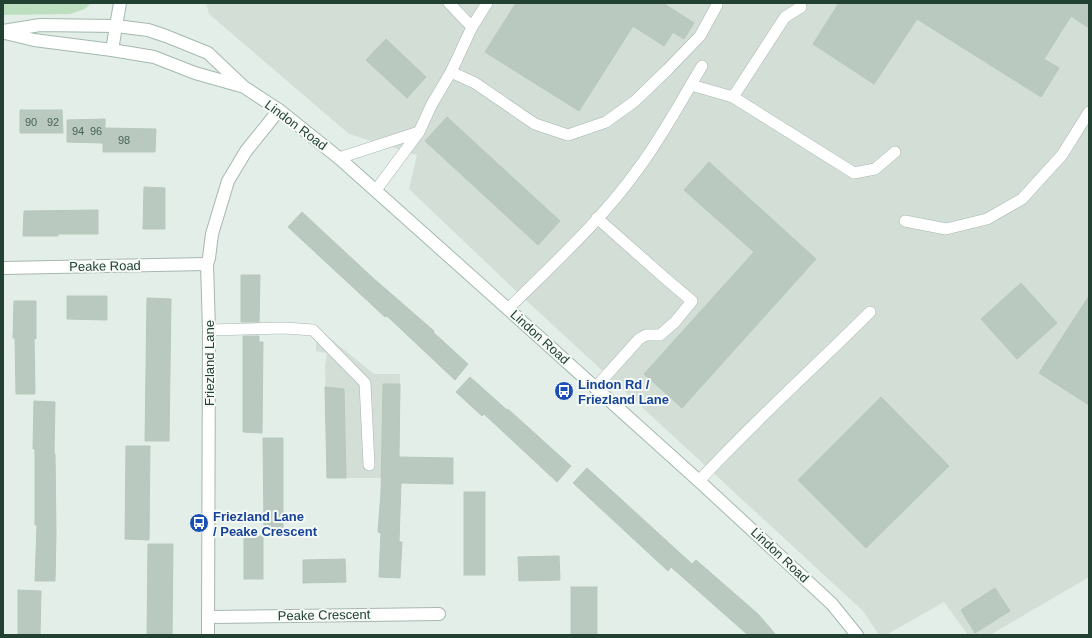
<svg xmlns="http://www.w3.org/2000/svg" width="1092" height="638" font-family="Arial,sans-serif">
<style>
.built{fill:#d2ded6}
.green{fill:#bce0bf}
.building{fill:#b9c9c0;stroke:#b6c8bd}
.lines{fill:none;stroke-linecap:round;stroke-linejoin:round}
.service-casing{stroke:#a6b7ae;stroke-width:12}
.minor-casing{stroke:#a6b7ae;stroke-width:14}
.secondary-casing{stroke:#a2baad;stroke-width:14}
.service{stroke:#fff;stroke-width:11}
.minor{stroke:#fff;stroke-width:12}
.secondary{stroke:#fff;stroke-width:12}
.labels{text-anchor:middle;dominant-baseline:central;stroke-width:4;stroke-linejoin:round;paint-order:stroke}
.number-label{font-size:11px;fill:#486356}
.street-label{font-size:13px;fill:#224133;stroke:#f5faf6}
.transit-label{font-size:13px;font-weight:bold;fill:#164399;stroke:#f5faf6;text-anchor:start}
</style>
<rect width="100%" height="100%" fill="#e4eee8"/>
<g class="built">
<path d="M206 3H1089V577L990 635H968L944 602 886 635H879L863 611 516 291 409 189 417 155 349 134 209 14Z"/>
<path d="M316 327 374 374H400L398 478H327L325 365 327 353 316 351Z"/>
</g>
<path class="green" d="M3 3H91L85 9 70 14 3 15Z"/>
<g class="building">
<path d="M516 3H663L694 23 684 39 673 32 664 46 633 26 579 111 485 52Z"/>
<path d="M839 3H1089V28L1071 16 1044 59 1059 68 1041 97 917 19 874 84 813 44Z"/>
<path d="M386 39 426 77 407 98 366 60Z"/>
<path d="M20 110H62L63 133H20Z"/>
<path d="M447 117 560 221 538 245 425 141Z"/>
<path d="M105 119V128L156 129 155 152H103V143L67 142V120Z"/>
<path d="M709 162 816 259 682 408 644 374 754 252 684 190Z"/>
<path d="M144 187 165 188V229H143Z"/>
<path d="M98 210V234H58V236H23L24 211Z"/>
<path d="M302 212 373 278 434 331 433 332 468 364 455 380 387 316 385 317 288 227Z"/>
<path d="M241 275H260L259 322H241Z"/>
<path d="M1021 283 1057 323 1017 359 981 319Z"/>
<path d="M67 296H107V320L67 319Z"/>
<path d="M1089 296V405L1039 373Z"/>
<path d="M147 298 171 299 169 441H145Z"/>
<path d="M14 301H36V339L34 338 35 394H16L15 338H13Z"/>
<path d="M243 336H259V342H263L262 433 243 432Z"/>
<path d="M470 377 507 410 508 409 571 466 557 482 484 414 482 416 456 392Z"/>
<path d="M383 384H400L399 457 453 458V484L401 483 399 542H402L400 578 379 577 381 533 378 532 381 492Z"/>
<path d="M325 387 344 389 346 478H327Z"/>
<path d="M881 397 949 466 866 548 798 480Z"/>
<path d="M34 401 55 402 54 454H55L56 533 55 581H35L37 525H35V449H33Z"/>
<path d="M263 438H283V528H264Z"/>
<path d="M126 446H150L149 540 125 539Z"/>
<path d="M587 468 692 564 696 560 758 614 776 635H748L671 567 668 571 573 483Z"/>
<rect x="464" y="492" width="21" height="83"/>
<rect x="244" y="536" width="19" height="43"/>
<path d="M148 544H173L172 635H147Z"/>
<path d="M559 556 560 580 519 581 518 557Z"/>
<path d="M345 559 346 582 303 583V560Z"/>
<rect x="571" y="587" width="26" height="47"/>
<path d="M995 588 1010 611 975 633 961 610Z"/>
<path d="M18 590 41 591 40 635H18Z"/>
</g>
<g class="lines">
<g class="service-casing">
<g id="service">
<path d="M449 3 472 27"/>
<path d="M451 72 475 83 535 124 568 135 606 122 635 101 668 69 700 36 717 5"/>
<path d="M691 85 733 97 854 173 875 169 895 152"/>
<path d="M733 97 785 17 801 7"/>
<path d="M339 158 419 132"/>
<path d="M376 190 419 132 432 104 451 72 472 27 487 3"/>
<path d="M905 221 946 229 987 219 1022 199 1062 155 1089 112"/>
<path d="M508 309C553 264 601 221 638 169 662 137 681 101 702 66"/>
<path d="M209 330 285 328 313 330 365 383 369 465"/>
<path d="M595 388 639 339 646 335H660L675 322 692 301 666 279 597 218"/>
<path d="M699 481C753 422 813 369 870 312"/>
</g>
</g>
<g class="minor-casing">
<g id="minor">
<path d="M3 268 207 264"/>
<path d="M208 617 439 614"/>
<path d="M208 635 209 330 207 264 209 258 212 234 228 181 246 151 279 110"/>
</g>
</g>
<g class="secondary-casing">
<g id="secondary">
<path d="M3 31 40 25 116 26 148 30 166 36 208 53 244 87 279 110 339 158 508 309 699 481 832 604 857 635"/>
<path d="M5 33 34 40 112 50 154 57 195 73 241 86"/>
<path d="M112 50 120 3"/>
</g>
</g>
<use href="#service" class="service"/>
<use href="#minor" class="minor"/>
<use href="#secondary" class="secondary"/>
</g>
<defs>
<g id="bus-disc" transform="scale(1)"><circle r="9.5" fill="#1a4fb4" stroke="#f5faf6"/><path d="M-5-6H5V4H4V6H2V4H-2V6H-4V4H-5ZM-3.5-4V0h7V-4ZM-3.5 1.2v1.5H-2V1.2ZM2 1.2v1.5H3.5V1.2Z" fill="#fff"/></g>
</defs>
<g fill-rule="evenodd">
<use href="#bus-disc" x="564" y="391"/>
<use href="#bus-disc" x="199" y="523"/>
</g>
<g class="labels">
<g class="number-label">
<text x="31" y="122">90</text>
<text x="53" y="122">92</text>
<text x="78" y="131">94</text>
<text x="96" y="131">96</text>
<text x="124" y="140">98</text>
</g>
<g class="street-label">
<text transform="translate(296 125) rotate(37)">Lindon Road</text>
<text transform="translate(105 266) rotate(-1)">Peake Road</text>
<text transform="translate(540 337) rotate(42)">Lindon Road</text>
<text transform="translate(209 363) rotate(-90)">Friezland Lane</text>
<text transform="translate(780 555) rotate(43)">Lindon Road</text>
<text transform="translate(324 615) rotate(-1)">Peake Crescent</text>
</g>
<g class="transit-label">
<text x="578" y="384">Lindon Rd /<tspan x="578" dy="15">Friezland Lane</tspan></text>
<text x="213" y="516">Friezland Lane<tspan x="213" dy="15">/ Peake Crescent</tspan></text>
</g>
</g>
<rect width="1092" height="638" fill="none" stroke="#224133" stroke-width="8"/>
</svg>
